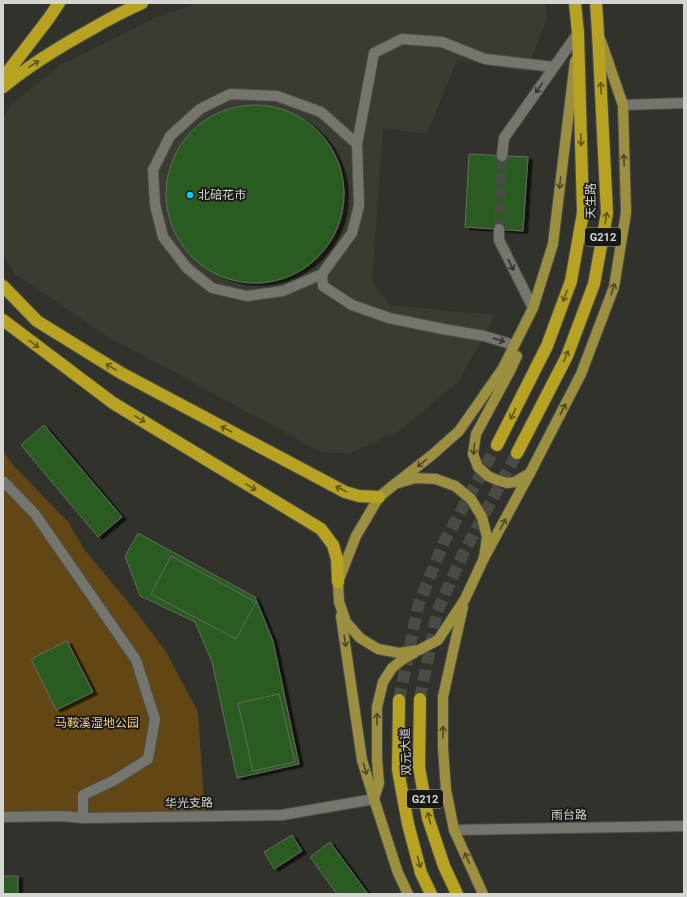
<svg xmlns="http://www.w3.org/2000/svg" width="687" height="897" font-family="Roboto,'Noto Sans SC',sans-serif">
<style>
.built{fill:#393c30}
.green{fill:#624714}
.building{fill:#2a5c20;stroke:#666b65;filter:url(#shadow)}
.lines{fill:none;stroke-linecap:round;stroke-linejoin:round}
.minor-tunnel{stroke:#494b44;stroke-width:10;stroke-dasharray:10 5;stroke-linecap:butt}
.highway-tunnel{stroke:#494b44;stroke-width:12;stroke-dasharray:12 6;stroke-linecap:butt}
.minor-casing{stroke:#4d4f49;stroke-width:12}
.major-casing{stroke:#4d4f49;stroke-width:12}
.highway-casing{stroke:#4d4f49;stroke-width:14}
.minor{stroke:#74766e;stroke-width:10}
.major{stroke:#9c9040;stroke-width:10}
.highway{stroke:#b7a222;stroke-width:12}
.oneway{stroke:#60571b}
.oneway2{stroke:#343530}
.oneway3{stroke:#4d4927}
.poi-dot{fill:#08cbfa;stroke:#181916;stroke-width:1.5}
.labels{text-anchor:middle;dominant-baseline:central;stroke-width:3.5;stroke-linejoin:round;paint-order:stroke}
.shield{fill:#181916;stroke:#9c9d9a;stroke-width:1}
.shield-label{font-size:11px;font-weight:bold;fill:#d5d6d2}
.poi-label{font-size:12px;fill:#d5d6d2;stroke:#181916;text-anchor:start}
.street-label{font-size:12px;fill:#d5d6d2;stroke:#181916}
.park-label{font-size:12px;fill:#f9ca7e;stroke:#181916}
</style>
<defs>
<filter id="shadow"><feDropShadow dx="4.5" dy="2.5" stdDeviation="0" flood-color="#0009"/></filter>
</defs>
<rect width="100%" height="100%" fill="#30322b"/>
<path class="built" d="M196 3H545L547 19 526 72 457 60 427 134 383 128 372 281 390 305 495 315 484 336 458 382 399 431 350 454 321 452 105 335 15 274 3 256V117L12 104 61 64 154 18Z"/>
<path class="green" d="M3 451 14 466 68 522 84 549 137 613 166 652 198 712 205 816 3 817Z"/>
<g class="building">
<circle cx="255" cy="194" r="89"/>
<path d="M469 154 528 157 523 231 465 227Z"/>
<path d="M44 425 122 517 98 537 21 445Z"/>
<path d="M138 533 255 597 273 641 299 764 237 778 212 662 195 622 140 596 125 556Z"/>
<path d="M171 556 256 602 236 639 151 594Z"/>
<path d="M67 641 93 692 56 710 31 659Z"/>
<path d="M279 694 295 762 253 771 238 703Z"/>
<path d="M292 835 302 851 274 869 264 852Z"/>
<path d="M330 842 368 894H337L310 857Z"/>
<rect x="3" y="876" width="15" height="18"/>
</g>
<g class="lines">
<path class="minor-tunnel" d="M499 229 502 156"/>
<g class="highway-tunnel">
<path d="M420 699 437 612 463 554 517 453"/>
<path d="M399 700 418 606 444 542 497 445"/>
</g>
<g class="minor-casing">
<g id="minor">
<path d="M623 105 684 103"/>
<path d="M502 156 504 138 578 33"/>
<path d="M499 229V240L533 308"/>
<path d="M322 274 283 291 247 296 212 288 187 268 163 237 155 205 153 170 170 136 200 109 230 94 277 96 321 112 357 144"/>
<path d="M514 345 484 336 443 329 389 318 352 305 323 286 322 274 352 233 359 206 357 144 374 53 402 39 442 42 485 59 554 67"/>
<path d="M3 481 35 514 136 660 155 719 148 759 113 781 83 795V818"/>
<path d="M3 817 62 816 83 818 282 815 374 799"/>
<path d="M454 830 684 826"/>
</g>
</g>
<g class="major-casing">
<g id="major">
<path d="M517 356 510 371 476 434 473 454 478 467 488 476 497 480 507 483 515 482 530 473"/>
<path d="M415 478 436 479 455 486 471 499 482 517 487 537 484 558 465 599 438 640 419 650 399 653 378 649 360 638 346 622 339 602 338 582 356 536 379 497 395 484Z"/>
<path d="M395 484 432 455 459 431 503 368 533 308 553 244 575 61"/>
<path d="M484 558 530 473 581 374 614 287 626 213 623 105 601 41"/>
<path d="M463 607 452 656 443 697V748L446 790 454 830 483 894"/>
<path d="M341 616 362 760 374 799 398 873 408 894"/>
<path d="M374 799 379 783 377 759V707L383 682 392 668 403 659 414 653"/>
</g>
</g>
<g class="highway-casing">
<g id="highway">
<path d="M3 78 49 18 59 3"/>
<path d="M3 87C30 65 59 47 90 30 107 20 124 11 142 3"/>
<path d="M3 286 37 321 121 373 345 492 359 496 379 497"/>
<path d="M3 320 113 403 321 529 333 545 337 559 338 582"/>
<path d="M497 445 547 346 571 281 583 213 578 33 575 3"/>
<path d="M517 453 567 356 594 284 607 213 598 33 596 3"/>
<path d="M420 699 419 767 428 818 444 866 457 894"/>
<path d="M399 700 398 770 408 824 421 873 431 894"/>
</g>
</g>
<use href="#minor" class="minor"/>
<use href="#major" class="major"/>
<use href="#highway" class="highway"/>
</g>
<defs><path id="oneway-shaft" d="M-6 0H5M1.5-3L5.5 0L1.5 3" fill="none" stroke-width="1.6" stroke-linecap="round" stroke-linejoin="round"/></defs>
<g class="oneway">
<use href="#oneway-shaft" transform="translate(34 64) rotate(-33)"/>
<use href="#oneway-shaft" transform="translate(601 88) rotate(-93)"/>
<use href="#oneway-shaft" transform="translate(581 140) rotate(88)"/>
<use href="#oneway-shaft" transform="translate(606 218) rotate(-82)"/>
<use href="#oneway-shaft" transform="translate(565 296) rotate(110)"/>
<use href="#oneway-shaft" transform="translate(34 344) rotate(37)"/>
<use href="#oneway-shaft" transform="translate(566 356) rotate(-66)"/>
<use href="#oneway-shaft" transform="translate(111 367) rotate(-148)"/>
<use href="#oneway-shaft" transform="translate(513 414) rotate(117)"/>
<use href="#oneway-shaft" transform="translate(140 419) rotate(31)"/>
<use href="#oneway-shaft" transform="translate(226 429) rotate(-152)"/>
<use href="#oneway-shaft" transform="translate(251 487) rotate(31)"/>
<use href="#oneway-shaft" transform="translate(341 489) rotate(-154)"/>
<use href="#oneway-shaft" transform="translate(429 818) rotate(-104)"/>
<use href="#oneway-shaft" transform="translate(419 862) rotate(75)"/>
</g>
<g class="oneway2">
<use href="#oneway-shaft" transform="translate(539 88) rotate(125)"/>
<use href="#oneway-shaft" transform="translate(511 265) rotate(63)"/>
<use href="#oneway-shaft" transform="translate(499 340) rotate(16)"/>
</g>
<g class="oneway3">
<use href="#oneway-shaft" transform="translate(624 160) rotate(-92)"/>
<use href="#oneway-shaft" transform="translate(560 183) rotate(97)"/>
<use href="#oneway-shaft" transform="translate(613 289) rotate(-73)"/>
<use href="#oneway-shaft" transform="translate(563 409) rotate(-63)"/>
<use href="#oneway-shaft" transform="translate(474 449) rotate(95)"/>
<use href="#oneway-shaft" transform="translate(422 463) rotate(142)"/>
<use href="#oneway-shaft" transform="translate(503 524) rotate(-62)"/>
<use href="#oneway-shaft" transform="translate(345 641) rotate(81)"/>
<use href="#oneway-shaft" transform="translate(377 719) rotate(-90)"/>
<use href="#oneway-shaft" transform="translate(443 732) rotate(-89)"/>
<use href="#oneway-shaft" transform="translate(365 769) rotate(74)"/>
<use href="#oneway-shaft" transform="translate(467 858) rotate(-114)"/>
</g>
<circle class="poi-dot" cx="190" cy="195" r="4"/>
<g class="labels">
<g class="shield">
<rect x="585" y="228" width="36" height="18" rx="3"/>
<rect x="407" y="790" width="36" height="18" rx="3"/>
</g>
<g class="shield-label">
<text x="603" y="237">G212</text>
<text x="425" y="799">G212</text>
</g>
<g class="poi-label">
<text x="198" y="195">北碚花市</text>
</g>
<g class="street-label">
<text transform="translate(591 201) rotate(-90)">天生路</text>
<text transform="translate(406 752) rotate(-92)">双元大道</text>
<text transform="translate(189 803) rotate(-1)">华光支路</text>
<text transform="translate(569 815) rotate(-1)">雨台路</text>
</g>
<g class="park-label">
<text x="97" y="723">马鞍溪湿地公园</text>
</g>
</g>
<rect width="687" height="897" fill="none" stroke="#d5d6d2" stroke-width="8"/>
</svg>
